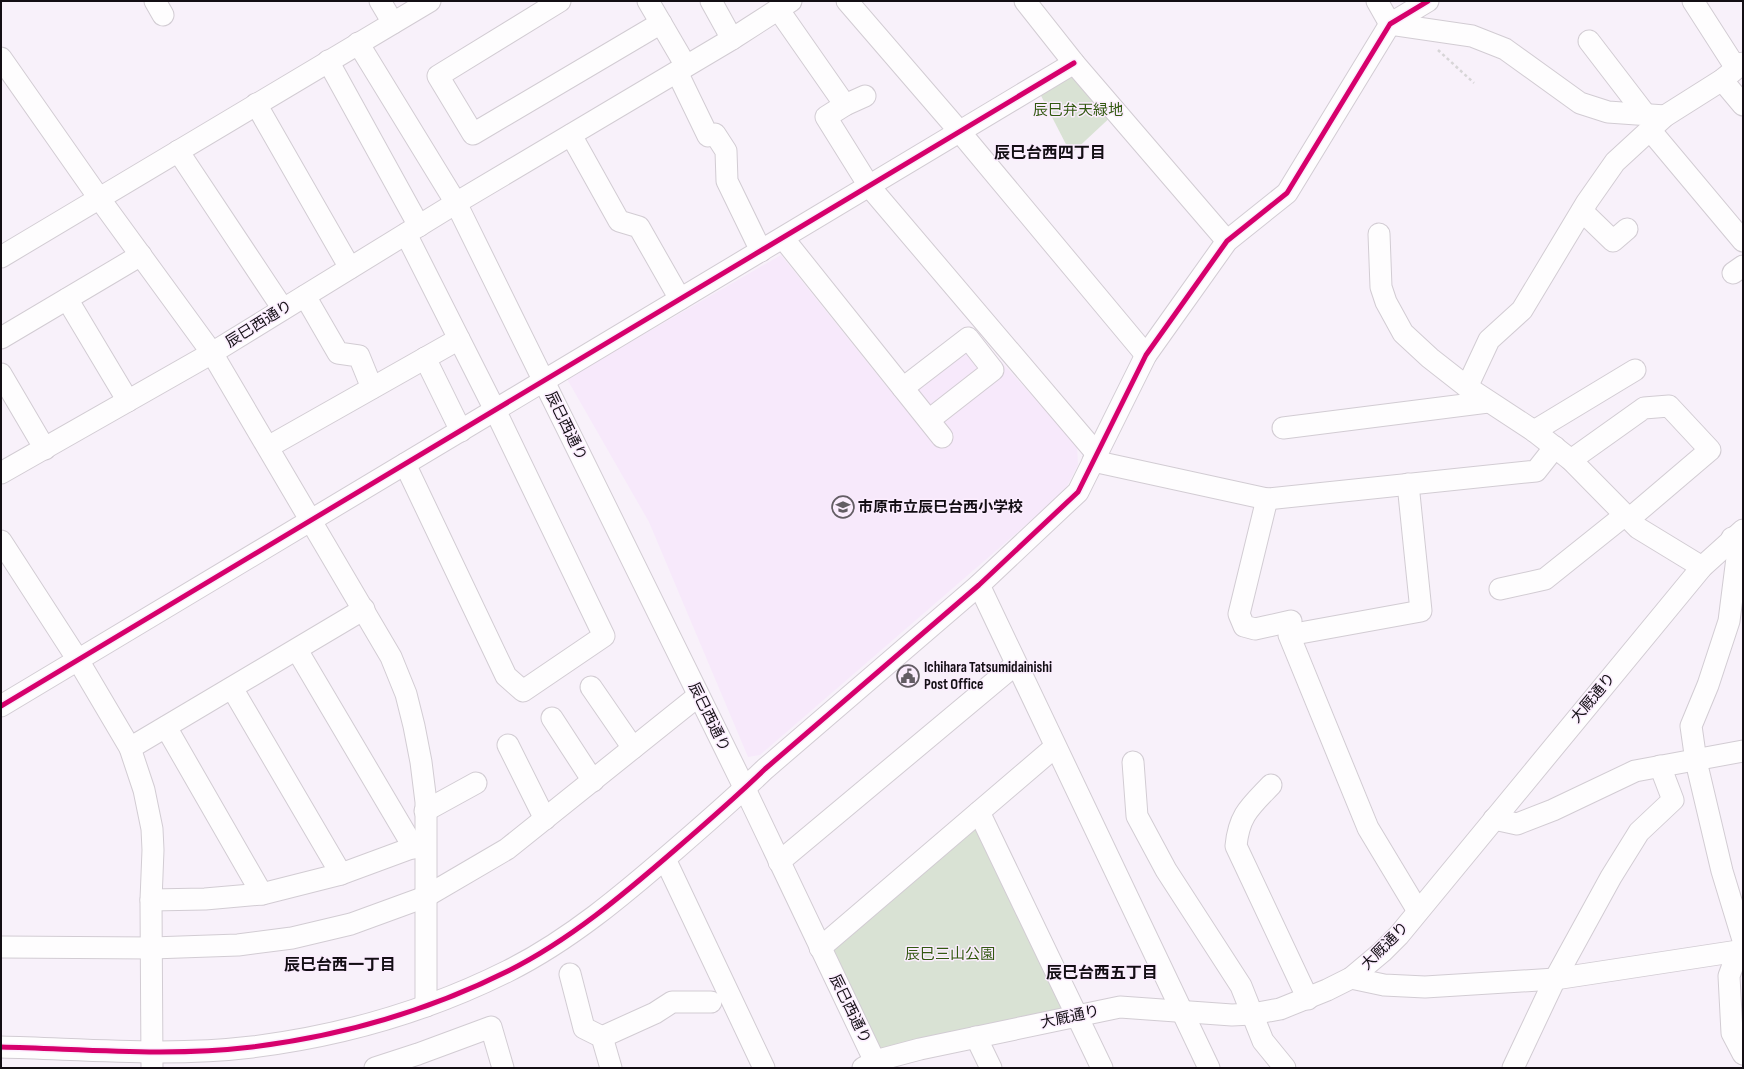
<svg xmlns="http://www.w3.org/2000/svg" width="1744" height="1069" font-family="'Sofia Sans Condensed','Noto Sans JP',sans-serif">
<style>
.built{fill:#f7e9fb}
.green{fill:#d9e2d4}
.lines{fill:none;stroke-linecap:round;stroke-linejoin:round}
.minor-casing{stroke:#d2ccd3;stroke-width:23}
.path{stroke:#d7d5d7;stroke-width:2.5;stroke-dasharray:3 3;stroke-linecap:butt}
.minor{stroke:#fefdfe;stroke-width:21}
.cycleway-casing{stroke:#fbedfe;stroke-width:8}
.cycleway{stroke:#d6006c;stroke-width:5}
.labels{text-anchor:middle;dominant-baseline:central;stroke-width:3;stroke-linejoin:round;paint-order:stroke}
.park-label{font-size:15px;fill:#325910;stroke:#fbedfe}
.street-label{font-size:15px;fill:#130e14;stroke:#fbedfe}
.poi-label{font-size:15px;font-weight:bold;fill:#130e14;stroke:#fbedfe;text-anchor:start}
.neighbourhood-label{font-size:16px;font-weight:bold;fill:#130e14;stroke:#fbedfe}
</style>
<rect width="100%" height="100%" fill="#f8f1fa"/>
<path class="built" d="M781 255 887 387 970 327 1077 445 1078 465 1064 492 760 755 748 757 649 522 567 379Z"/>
<g class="green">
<path d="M1074 63 1116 112 1071 154 1036 86Z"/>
<path d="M979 812 1077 1015 875 1061 820 948Z"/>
</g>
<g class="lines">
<g class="minor-casing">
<g id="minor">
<path d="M155 1 163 15"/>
<path d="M380 1 393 23"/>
<path d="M560 1 438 76 473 134 661 23"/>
<path d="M648 1 686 66"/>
<path d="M711 1 732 39"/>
<path d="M847 1 960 132 1146 355"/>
<path d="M1025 1 1074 63 1227 241"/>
<path d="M1377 1 1390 24"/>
<path d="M1693 1 1736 68"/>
<path d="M778 9 845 105"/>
<path d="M1390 24 1472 36 1505 49 1580 103 1608 112 1665 116"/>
<path d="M1589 41 1645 114"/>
<path d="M358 43 456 203 745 789 878 1068"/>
<path d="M1 58 99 198 212 353 391 657 406 694 414 726 421 762 426 802V1006"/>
<path d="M328 61 419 226"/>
<path d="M677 72 708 136 715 134 726 151 727 181 761 251"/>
<path d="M1722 80 1743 105"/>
<path d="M865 96 845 105 826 117 869 186 1097 454"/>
<path d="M256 104 350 268"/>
<path d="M1650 130 1743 241"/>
<path d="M571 135 619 221 639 227 680 299"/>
<path d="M178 151 283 309"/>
<path d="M1582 211 1613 241 1627 229"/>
<path d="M1379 234 1381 287 1386 302 1403 333 1430 358 1467 387 1534 431 1571 460 1638 528 1702 567"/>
<path d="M783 238 942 437"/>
<path d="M1 257 430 1"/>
<path d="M1733 273 1743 266"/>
<path d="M305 296 338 353 359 356 372 388"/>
<path d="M67 299 128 401"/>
<path d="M1 338 141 255"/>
<path d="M425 358 461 431"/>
<path d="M1 374 45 449"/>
<path d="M1467 387 1489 340 1522 310 1587 202 1615 162 1665 116 1722 80 1743 63"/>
<path d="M903 388 968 338 993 370 929 420"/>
<path d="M1283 428 1488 402"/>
<path d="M1534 431 1635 370"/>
<path d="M268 447 459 339"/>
<path d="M1571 460 1644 408 1669 406 1710 450 1629 519"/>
<path d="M1093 461 1267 499 1536 471 1555 447"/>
<path d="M405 464 506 676 523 691 604 636 495 410 406 234"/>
<path d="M1 473 212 353 456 203 732 39 791 1"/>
<path d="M1408 484 1421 611 1289 635 1368 828 1418 911"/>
<path d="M1267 499 1239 614 1244 626 1255 629 1291 621"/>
<path d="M1732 538 1738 550 1729 621 1708 685 1691 726 1696 761 1722 871 1743 940"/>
<path d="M1 541 78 660 130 748 144 790 152 829 153 850 151 900 152 1068"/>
<path d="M979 585 1209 1068"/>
<path d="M1500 589 1545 579 1625 515"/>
<path d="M297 650 414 848"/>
<path d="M591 687 633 748"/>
<path d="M232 688 341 874"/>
<path d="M1 706 1074 63"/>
<path d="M552 718 593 781"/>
<path d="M166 727 262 894"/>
<path d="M508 745 545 819"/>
<path d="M130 748 364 609"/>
<path d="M1133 762 1137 816 1166 870 1241 986 1263 1041 1285 1068"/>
<path d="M1271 785C1250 807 1239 815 1236 846L1308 999"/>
<path d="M425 811 476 783"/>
<path d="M979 812 1102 1068"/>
<path d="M1494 819 1517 824 1553 810 1635 771 1743 751"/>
<path d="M665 859 764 1068"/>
<path d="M779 862 1016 664"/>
<path d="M151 900 205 899 262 894 341 874 425 843"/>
<path d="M1 947 152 948 238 945 292 938 351 924 425 897 507 849 698 696"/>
<path d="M820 948 1055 747"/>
<path d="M1738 951 1729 976 1732 1033 1743 1054"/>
<path d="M570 974 584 1028 602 1037 611 1068"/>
<path d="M1351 978 1384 985 1425 987 1555 979 1738 951 1743 952"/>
<path d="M602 1037 655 1013 672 1002H711"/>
<path d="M976 1037 991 1068"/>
<path d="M1 1047C84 1049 169 1057 252 1047 340 1036 428 1011 508 971 570 940 624 894 676 849 706 823 736 797 765 769L979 585 1078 492 1146 355 1227 241 1287 193 1390 24 1428 1"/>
<path d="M375 1068 418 1054 491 1027 503 1068"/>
<path d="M863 1068 875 1061 920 1049 1120 1007 1232 1015 1252 1014 1280 1009 1327 990 1351 978 1382 952 1399 935 1702 567 1743 530"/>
<path d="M1513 1068 1555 979 1611 877 1639 832 1673 800 1660 766"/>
</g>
</g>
<path class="path" d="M1438 50 1474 83"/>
<use href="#minor" class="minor"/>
<g class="cycleway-casing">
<g id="cycleway">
<path d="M1 706 1074 63"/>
<path d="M1 1047C84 1049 169 1057 252 1047 340 1036 428 1011 508 971 570 940 624 894 676 849 706 823 736 797 765 769L979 585 1078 492 1146 355 1227 241 1287 193 1390 24 1428 1"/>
</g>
</g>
<use href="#cycleway" class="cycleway"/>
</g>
<defs>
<g id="school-ring" transform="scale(1.15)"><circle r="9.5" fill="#fbedfe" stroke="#635d64" stroke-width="1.5"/><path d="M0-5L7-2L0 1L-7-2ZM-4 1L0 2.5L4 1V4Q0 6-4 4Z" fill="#635d64"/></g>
<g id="civic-ring" transform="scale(1.15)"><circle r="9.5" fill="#fbedfe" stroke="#635d64" stroke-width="1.5"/><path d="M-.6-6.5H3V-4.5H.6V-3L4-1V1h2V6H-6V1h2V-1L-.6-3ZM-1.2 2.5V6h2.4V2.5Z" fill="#635d64"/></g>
</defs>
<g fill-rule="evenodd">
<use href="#school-ring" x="843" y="507"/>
<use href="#civic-ring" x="908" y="676"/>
</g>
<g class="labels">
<g class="park-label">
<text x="1078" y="110">辰巳弁天緑地</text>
<text x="950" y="954">辰巳三山公園</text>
</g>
<g class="street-label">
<text transform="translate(259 324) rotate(-32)">辰巳西通り</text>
<text transform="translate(566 426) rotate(64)">辰巳西通り</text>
<text transform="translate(1593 698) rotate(-50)">大厩通り</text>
<text transform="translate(709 717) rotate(64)">辰巳西通り</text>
<text transform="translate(1385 946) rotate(-45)">大厩通り</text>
<text transform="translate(850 1009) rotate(64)">辰巳西通り</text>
<text transform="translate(1070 1017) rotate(-12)">大厩通り</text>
</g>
<g class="poi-label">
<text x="858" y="507">市原市立辰巳台西小学校</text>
<text x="924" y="667">Ichihara Tatsumidainishi<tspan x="924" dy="17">Post Office</tspan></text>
</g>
<g class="neighbourhood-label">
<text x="1050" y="153">辰巳台西四丁目</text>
<text x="340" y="965">辰巳台西一丁目</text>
<text x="1102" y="973">辰巳台西五丁目</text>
</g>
</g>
<rect width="1744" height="1069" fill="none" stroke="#130e14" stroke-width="4"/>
</svg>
